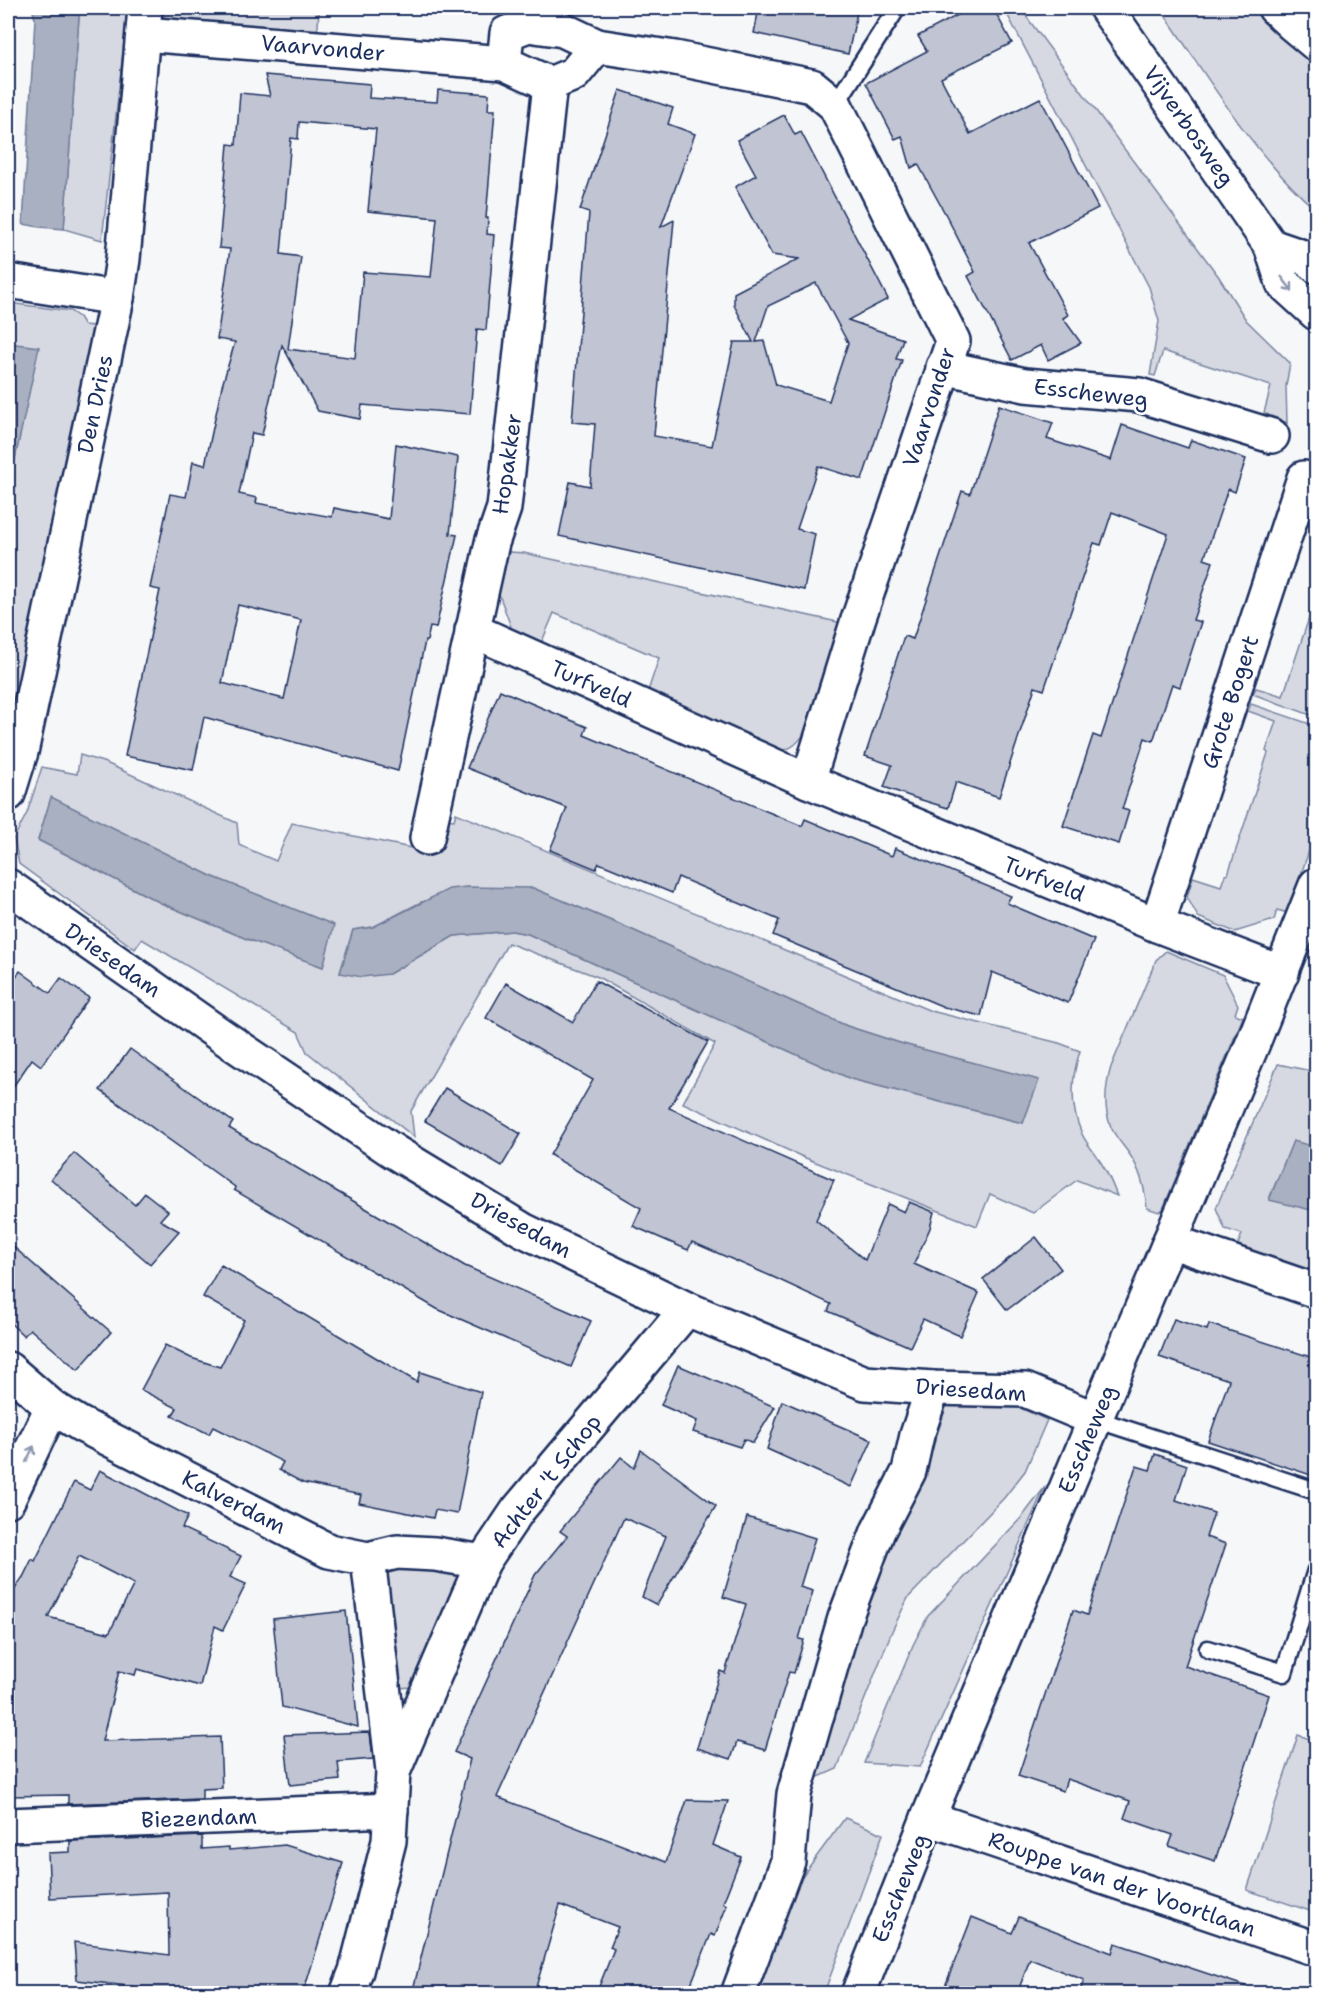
<svg xmlns="http://www.w3.org/2000/svg" width="1324" height="2001" font-family="'Shantell Sans',sans-serif">
<style>
.green{fill:#d6d9e2;stroke:#7884a0;stroke-width:1.5;fill-rule:evenodd}
.water{fill:#a9b0c1;stroke:#707c99;stroke-width:1.5}
.building{fill:#c0c4d3;stroke:#1b2f5e;stroke-width:1.5;fill-rule:evenodd}
.lines{fill:none;stroke-linecap:round;stroke-linejoin:round}
.lane-casing{stroke:#1b2f5e;stroke-width:21}
.street-casing{stroke:#1b2f5e;stroke-width:38}
.secondary-casing{stroke:#1b2f5e;stroke-width:38}
.lane{stroke:#fff;stroke-width:16}
.street{stroke:#fff;stroke-width:33}
.secondary{stroke:#fff;stroke-width:33}
.oneway{stroke:#8d97ae}
.labels{text-anchor:middle;dominant-baseline:central;stroke-width:5;stroke-linejoin:round;paint-order:stroke}
.street-label{font-size:22px;fill:#1b2f5e;stroke:#fff}
</style>
<rect width="100%" height="100%" fill="#f6f7f9"/>
<filter id="ink" filterUnits="userSpaceOnUse"><feTurbulence type="fractalNoise" baseFrequency=".0167" numOctaves="2"/><feDisplacementMap in="SourceGraphic" scale="12" xChannelSelector="R" yChannelSelector="G"/><feConvolveMatrix kernelMatrix="1 2 1 2 8 2 1 2 1" color-interpolation-filters="sRGB"/></filter>
<g filter="url(#ink)">
<g class="green">
<path d="M78 8H128L102 240 64 229 79 17Z"/>
<path d="M159 8H319L318 27 315 33 183 24 158 15Z"/>
<path d="M1004 8H1020L1219 277 1246 320 1290 363 1286 386 1287 423 1264 413 1271 386 1163 351 1155 376 1150 375 1159 321 1149 287Z"/>
<path d="M1160 8H1254L1279 31 1316 61V210C1252 154 1208 77 1160 8Z"/>
<path d="M8 303 70 311 79 317 84 325 93 326V334L8 735V492L38 348 8 343Z"/>
<path d="M510 552 524 553 851 625 835 644 805 732C797 746 788 751 772 752L650 693 648 691 659 658 554 613 540 646 516 636 511 627 496 586 500 557Z"/>
<path d="M1316 597V717L1253 694 1256 688 1283 696Z"/>
<path d="M1251 704 1316 726 1312 760 1316 762V780L1310 803 1316 819V830L1288 913 1277 910 1274 920 1235 932 1198 917 1187 897 1193 877 1221 886 1225 875 1228 874 1268 753 1266 751 1276 721 1248 711Z"/>
<path d="M80 755 106 763 237 823 239 845 276 861 292 823 435 853 444 819 454 820 456 813 931 1011 1059 1043 1080 1051C1071 1078 1070 1107 1082 1134 1087 1145 1097 1155 1103 1166 1109 1175 1113 1186 1117 1196L1077 1180 1033 1213 990 1194 977 1226 803 1157 683 1103 715 1044 598 977 508 943 411 1111 414 1137 307 1052 298 1032 142 939 135 949 19 864 14 838 27 813 42 767 77 774ZM51 798 211 876 333 925 323 967 247 939 161 903 38 840ZM533 888 628 928 847 1026 903 1044 1038 1080 1023 1123 851 1079 528 934 512 931 454 936 389 974 340 973 353 930 373 927 421 902Z"/>
<path d="M1166 951 1223 975 1238 1005 1235 1014 1243 1017 1163 1209 1159 1212 1147 1208C1145 1189 1141 1171 1130 1155 1124 1146 1115 1137 1111 1127 1103 1107 1105 1087 1111 1067L1156 960Z"/>
<path d="M1278 1064 1316 1072V1147L1293 1142 1269 1199 1316 1211V1273L1237 1247 1242 1234 1225 1229 1216 1208Z"/>
<path d="M963 1402 987 1406H1016L1047 1420 1025 1471 1004 1498 908 1598 892 1631 837 1769 812 1780 868 1580 919 1490 947 1404Z"/>
<path d="M1045 1487 920 1767 864 1763 913 1645 928 1616 1022 1517Z"/>
<path d="M410 1564 465 1574 413 1687 397 1688 385 1567Z"/>
<path d="M1298 1735 1316 1741V1913L1247 1890Z"/>
<path d="M845 1818 883 1834 824 1993 752 1994 794 1887Z"/>
</g>
<g class="water">
<path d="M32 8H78L79 17 64 229 39 227 23 224 35 19Z"/>
<path d="M8 343 39 347 8 492Z"/>
<path d="M51 797 211 876 334 925 323 967 247 939 161 903 38 840Z"/>
<path d="M466 887 533 888 628 928 847 1026 903 1044 1039 1080 1023 1123 851 1079 528 934 512 931 454 936 389 974 362 977 340 973 353 930 373 927 449 889Z"/>
<path d="M1293 1141 1316 1147V1211L1269 1200Z"/>
</g>
<g class="building">
<path d="M759 8H858L848 54 754 33Z"/>
<path d="M971 8H993L1012 43 941 78 970 134 1040 98 1098 208 1029 243 1068 315 1063 318 1081 343 1048 360 1041 345 1012 360 968 276 975 272 947 217 918 164 911 168 902 136 895 139 866 83 927 51 918 36Z"/>
<path d="M265 75 370 84 369 98 437 102 438 90 489 94 488 110H495L486 218H488L487 234 494 235 486 330 477 329 470 414 362 405 360 419 318 411 282 345 262 435 252 433 239 494 257 498 256 503 332 517 334 508 389 519 396 444 458 457 450 534 457 535 436 628 430 627 427 641H425L398 771 204 717 193 770 125 756 160 590 150 588 170 494 186 497 193 462 205 465 222 386 235 342 217 339 230 249 219 248 228 144 236 145 240 93 270 96ZM299 122 376 129 368 211 437 218 431 277 363 272 355 358 288 349 301 257 281 254 291 138 298 139ZM238 605 301 620 284 699 222 683Z"/>
<path d="M620 90 673 108 668 124 695 134 661 227 674 220 654 436 712 446 734 342H753L734 305V293L799 259 772 255 735 187 756 175 737 140 784 115 795 135 801 132 888 299 848 320 903 339 896 359 902 360 862 480 818 466 797 529 815 534 804 590 559 536 570 482 590 486 595 424 572 422 589 213 580 210ZM816 283 848 343 829 401 776 385 764 341 756 342 768 306Z"/>
<path d="M999 405 1053 423 1047 439 1111 460 1122 425 1188 448 1191 440 1246 459 1235 492 1228 489 1204 559 1213 562 1193 620 1201 622 1180 687 1172 684 1153 741 1145 738 1122 809 1129 811 1119 844 1063 826 1093 735 1101 738 1168 534 1112 512 1101 545 1094 543 1044 690 1035 687 999 797 956 782 948 808 915 798 884 787 892 765 865 756 904 636 913 639 962 491 970 494Z"/>
<path d="M500 690 587 727 584 735 802 826 805 819 892 856 895 848 1011 896 1007 903 1094 940 1068 1003 992 972 981 1016 944 1007 773 935 779 920 678 877 672 893 599 863 596 869 550 850 567 808 467 768Z"/>
<path d="M20 971 50 993 61 978 89 998 41 1066 32 1059 8 1094V988Z"/>
<path d="M596 981 708 1042 669 1108 834 1180 816 1220 865 1260 888 1204 904 1212 909 1202 934 1212 930 1228 914 1264 979 1293 960 1336 923 1319 910 1347 828 1311 831 1304 773 1277 692 1242 688 1250 633 1226 641 1208 550 1155 593 1080 486 1018 506 983 573 1022Z"/>
<path d="M130 1049 233 1122 229 1128 336 1191 465 1266 591 1321 571 1367 437 1309 234 1190 235 1187 100 1090Z"/>
<path d="M445 1088 521 1134 502 1166 425 1121Z"/>
<path d="M74 1153 135 1205 145 1193 168 1211 160 1220 179 1231 150 1264 51 1179Z"/>
<path d="M1036 1237 1061 1269 1007 1310 983 1279Z"/>
<path d="M8 1242 111 1332 78 1370 30 1329 24 1336 8 1321Z"/>
<path d="M221 1265 417 1382 420 1372 481 1392 457 1514 435 1510 433 1518 359 1503 361 1495 303 1483 279 1470 283 1462 213 1427 209 1434 172 1416 177 1408 141 1390 165 1345 191 1358 220 1367 244 1320 203 1297Z"/>
<path d="M1174 1319 1207 1330 1209 1324 1317 1359V1477L1208 1441 1229 1380 1159 1357Z"/>
<path d="M678 1365 775 1407 753 1443 744 1439 740 1447 693 1432 697 1421 661 1405Z"/>
<path d="M782 1401 872 1440 851 1487 767 1449Z"/>
<path d="M641 1450 716 1506 657 1605 642 1597 666 1536 624 1518 497 1797 666 1862 687 1800 728 1801 713 1845 741 1857 723 1903 727 1905 715 1936 711 1934 687 1994H596L614 1949 610 1947 618 1927 560 1905 534 1994H412L470 1759 454 1752 535 1575 567 1536 560 1531 621 1457 634 1468Z"/>
<path d="M1155 1454 1187 1465 1176 1500 1214 1513 1206 1537 1226 1544 1185 1666 1269 1695 1215 1861 1169 1846 1173 1835 1124 1818 1130 1801 1067 1779 1063 1791 1018 1776 1073 1610 1087 1615 1136 1466 1150 1470Z"/>
<path d="M100 1470 188 1516 182 1528 241 1556 230 1577 246 1584 223 1630 215 1626 200 1686 137 1669 135 1675 119 1671 102 1741 220 1737 222 1788 202 1789V1799L68 1804V1795L8 1796V1599L23 1577 32 1559 35 1561 74 1482 90 1490ZM79 1556 134 1584 109 1633 48 1617Z"/>
<path d="M747 1517 815 1538 800 1587 813 1591 799 1639 804 1640 794 1673 789 1672 765 1750 737 1742 731 1759 697 1748 720 1671 725 1673 746 1604 723 1597Z"/>
<path d="M346 1611 353 1676 358 1727 282 1707 273 1619Z"/>
<path d="M370 1732 373 1759 338 1762 340 1780 290 1785 284 1735Z"/>
<path d="M202 1836V1849L229 1847V1850L285 1845 343 1863 303 1994H144V1988L77 1980 74 1942 169 1955 168 1892 50 1898 48 1853 70 1852V1841Z"/>
<path d="M972 1917 1012 1933 1019 1917 1112 1953 1115 1943 1248 1987 1247 1994H1079L1084 1980 1030 1959 1017 1994H942Z"/>
</g>
<g class="lines">
<g class="lane-casing">
<g id="lane">
<path d="M835 105 897 8"/>
<path d="M1095 1419 1316 1491"/>
<path d="M1208 1649 1284 1673 1316 1570"/>
</g>
</g>
<g class="street-casing">
<g id="street">
<path d="M1275 8 1292 24 1316 44"/>
<path d="M143 34 504 63 550 84 574 74 597 46 675 58 812 86 835 105 953 341 858 620 808 781"/>
<path d="M504 63 507 33 528 25 563 30 597 46"/>
<path d="M8 281 117 298"/>
<path d="M943 367 1025 385 1139 395 1272 436"/>
<path d="M472 630 808 781 1157 925 1282 973"/>
<path d="M8 794 21 752 117 298 123 259 145 8"/>
<path d="M427 838 492 543 504 508 550 84"/>
<path d="M8 886 219 1034 393 1151 523 1230 687 1309 865 1383 933 1388 1025 1390 1095 1419"/>
<path d="M1157 925 1304 478"/>
<path d="M1170 1241 1316 1291"/>
<path d="M8 1369 52 1407 80 1424 329 1551 368 1559 397 1552 435 1554 483 1562"/>
<path d="M8 1500 52 1407"/>
<path d="M368 1559 393 1770"/>
<path d="M928 1818 1316 1949"/>
<path d="M8 1825 391 1810"/>
<path d="M347 1994 356 1971 389 1841 393 1772 483 1562 518 1510 687 1309"/>
<path d="M738 1994 788 1861 794 1794 845 1618 878 1531 909 1471 917 1435 933 1388"/>
</g>
</g>
<g class="secondary-casing">
<g id="secondary">
<path d="M1106 8 1271 246 1283 283 1316 313"/>
<path d="M1271 246 1306 258 1316 266"/>
<path d="M858 1994 928 1818 1253 1043 1316 885"/>
</g>
</g>
<use href="#lane" class="lane"/>
<use href="#street" class="street"/>
<use href="#secondary" class="secondary"/>
</g>
<defs><path id="oneway-shaft" d="M-6 0H5M1.5-3L5.5 0L1.5 3" fill="none" stroke-width="1.6" stroke-linecap="round" stroke-linejoin="round" transform="scale(1.5)"/></defs>
<g class="oneway">
<use href="#oneway-shaft" transform="translate(1287 284) rotate(53)"/>
<use href="#oneway-shaft" transform="translate(30 1454) rotate(-64)"/>
</g>
</g>
<g class="labels">
<g class="street-label">
<text transform="translate(323 48) rotate(5)">Vaarvonder</text>
<text transform="translate(1189 126) rotate(55)">Vijverbosweg</text>
<text transform="translate(1091 393) rotate(7)">Esscheweg</text>
<text transform="translate(95 404) rotate(-78)">Den Dries</text>
<text transform="translate(929 407) rotate(-72)">Vaarvonder</text>
<text transform="translate(507 464) rotate(-82)">Hopakker</text>
<text transform="translate(591 684) rotate(24)">Turfveld</text>
<text transform="translate(1230 702) rotate(-72)">Grote Bogert</text>
<text transform="translate(1044 879) rotate(22)">Turfveld</text>
<text transform="translate(113 960) rotate(35)">Driesedam</text>
<text transform="translate(521 1225) rotate(29)">Driesedam</text>
<text transform="translate(971 1390) rotate(4)">Driesedam</text>
<text transform="translate(1087 1439) rotate(-67)">Esscheweg</text>
<text transform="translate(546 1481) rotate(-52)">Achter 't Schop</text>
<text transform="translate(234 1502) rotate(27)">Kalverdam</text>
<text transform="translate(199 1818) rotate(-2)">Biezendam</text>
<text transform="translate(1122 1884) rotate(19)">Rouppe van der Voortlaan</text>
<text transform="translate(900 1888) rotate(-68)">Esscheweg</text>
</g>
</g>
<rect width="1324" height="2001" fill="none" stroke="#fff" stroke-width="30"/>
<rect x="15" y="15" width="1294" height="1971" fill="none" stroke="#1b2f5e" stroke-width="2" filter="url(#ink)"/>
</svg>
